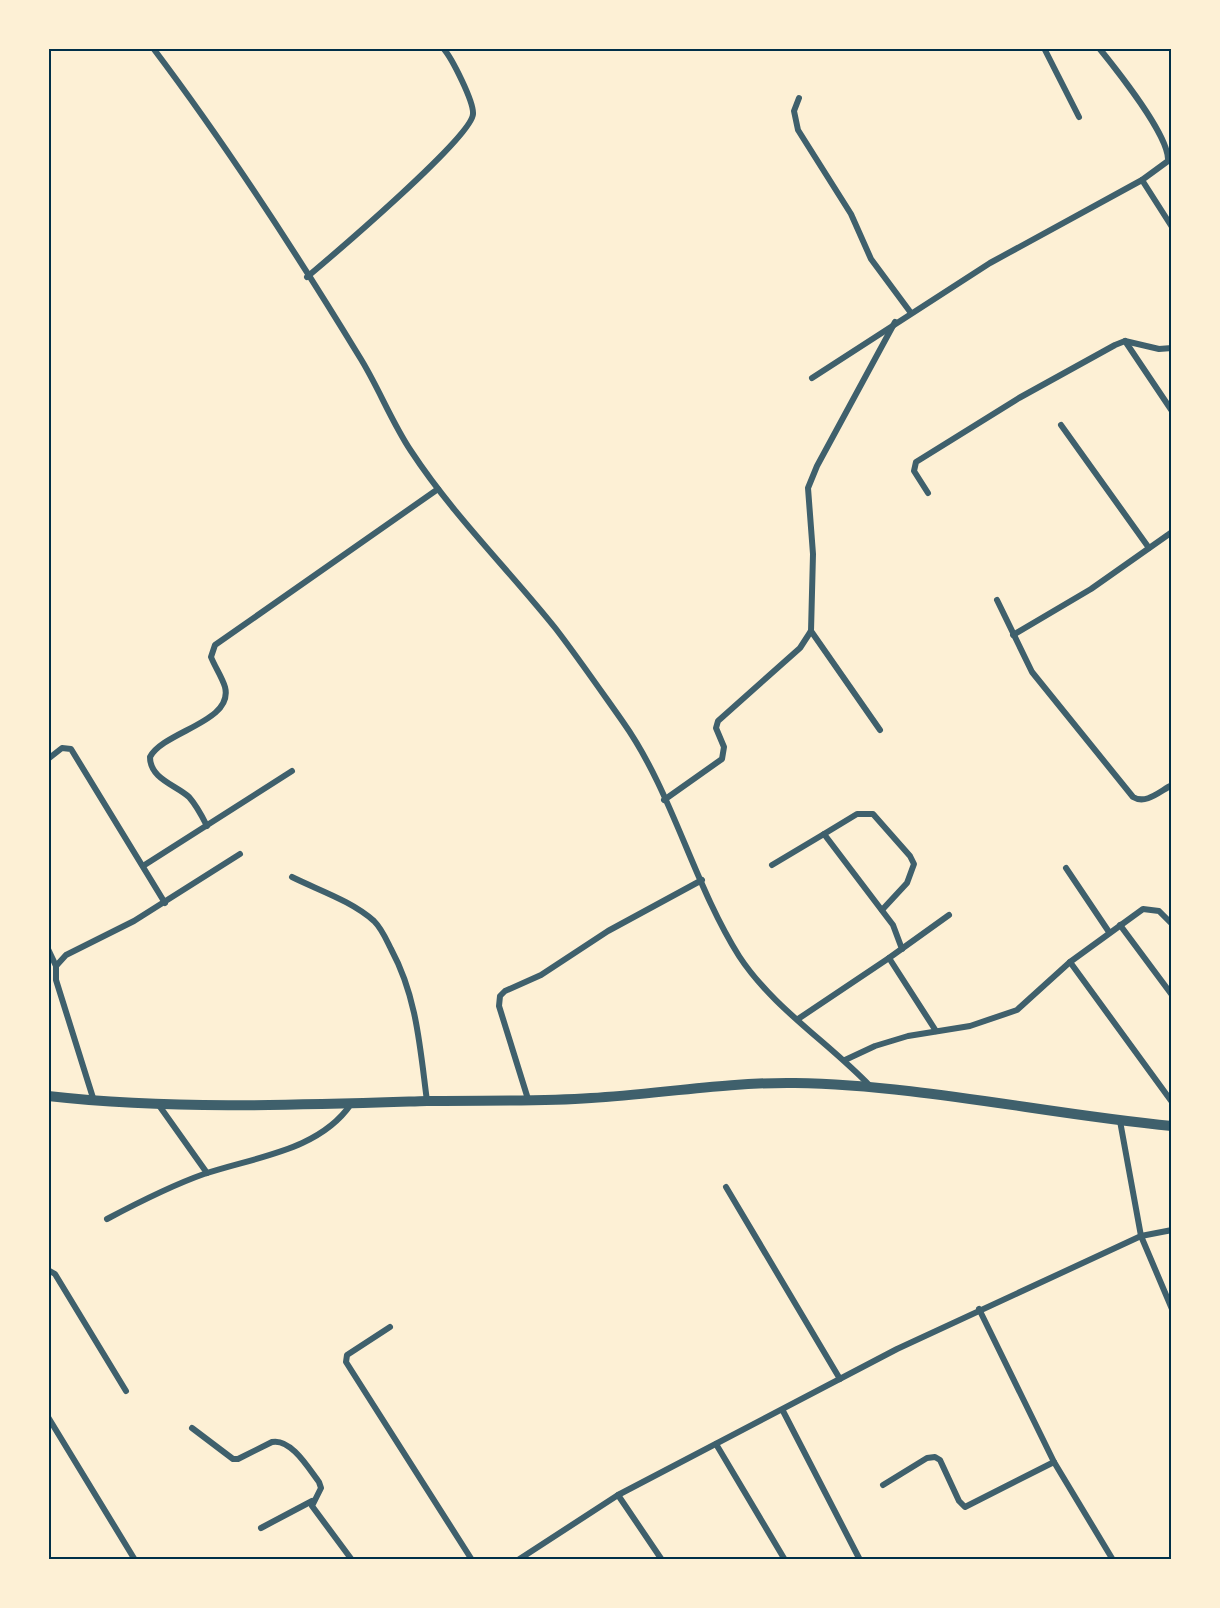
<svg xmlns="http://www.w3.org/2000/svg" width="1220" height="1608" font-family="'Sofia Sans Condensed',sans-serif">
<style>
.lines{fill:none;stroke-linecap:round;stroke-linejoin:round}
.minor{stroke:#3f606c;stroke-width:6}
.tertiary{stroke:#3f606c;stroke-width:10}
.neatline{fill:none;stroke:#003049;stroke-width:2}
</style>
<rect width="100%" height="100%" fill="#fdf0d5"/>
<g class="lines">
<g class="minor">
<path d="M153 48C227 146 295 251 359 356 378 386 391 421 411 451 453 515 508 569 556 629 579 659 601 691 623 722 672 791 694 885 739 956 773 1008 828 1042 870 1086"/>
<path d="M1044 48 1079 117"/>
<path d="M799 98 794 111 798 130 851 214 871 259 911 313"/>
<path d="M1142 180 1172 227"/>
<path d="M307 277C332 256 472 137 473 114 474 102 452 58 443 48"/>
<path d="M1125 341 1172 411"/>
<path d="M812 378 990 263 1142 180 1168 161C1170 137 1116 69 1099 48"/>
<path d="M1061 425 1149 548"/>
<path d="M928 493 914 471 916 462 1019 398 1115 345 1125 341 1159 349 1172 348"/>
<path d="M997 600 1032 672 1133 797C1146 805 1160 791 1172 785"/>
<path d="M811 631 880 730"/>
<path d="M1013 635 1091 589 1172 532"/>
<path d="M48 759 62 748 71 749 165 903"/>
<path d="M664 800 722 759 724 747 716 728 718 721 800 648 811 631 813 554 808 488 817 466 895 322"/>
<path d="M207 826C202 816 197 806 189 797 176 785 150 779 150 757 164 731 234 722 225 687 222 677 215 667 211 657L215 645 438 489"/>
<path d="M824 834 857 814H873L910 856 914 864 907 883 882 910"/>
<path d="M772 865 824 834 893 925 902 949"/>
<path d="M143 866 292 771"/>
<path d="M1066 868 1109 932"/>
<path d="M292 877C318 890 352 901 374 921 382 929 386 939 391 949 417 997 420 1048 427 1101"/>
<path d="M1120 925 1172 995"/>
<path d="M48 949 56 966"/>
<path d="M1070 962 1172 1102"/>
<path d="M798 1019 889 958"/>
<path d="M936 1031 889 958 949 915"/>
<path d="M845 1060 875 1046 908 1036 970 1026 1017 1010 1070 962 1143 909 1159 911 1172 924"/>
<path d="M528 1099 499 1006 500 996 505 991 541 975 608 931 702 880"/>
<path d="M94 1101 56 980V966L66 955 134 921 240 854"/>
<path d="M158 1104 207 1173"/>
<path d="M1120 1121 1141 1236 1172 1309"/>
<path d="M726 1187 840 1379"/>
<path d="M107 1219C139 1202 170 1186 204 1174 254 1157 319 1151 351 1104"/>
<path d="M48 1270 55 1274 126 1391"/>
<path d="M979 1309 1054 1462 1113 1560"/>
<path d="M390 1327 347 1355 346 1362 472 1560"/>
<path d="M783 1411 860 1560"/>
<path d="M48 1417 135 1560"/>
<path d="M192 1428 233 1459H238L272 1442C291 1438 309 1469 319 1482L321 1488 312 1506 352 1560"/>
<path d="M716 1444 785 1560"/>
<path d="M883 1485 927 1458 935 1457 940 1460 959 1501 965 1507 1054 1462"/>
<path d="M618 1495 662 1560"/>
<path d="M261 1528 312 1501"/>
<path d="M518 1560 618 1495 897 1349 1141 1236 1172 1230"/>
</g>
<path class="tertiary" d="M48 1096C173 1110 301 1105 427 1101 482 1100 537 1102 591 1098 659 1094 726 1082 795 1083 921 1085 1046 1114 1172 1126"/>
</g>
<rect width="1220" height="1608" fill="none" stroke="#fdf0d5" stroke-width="99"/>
<rect x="50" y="50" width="1120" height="1508" class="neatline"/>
</svg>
